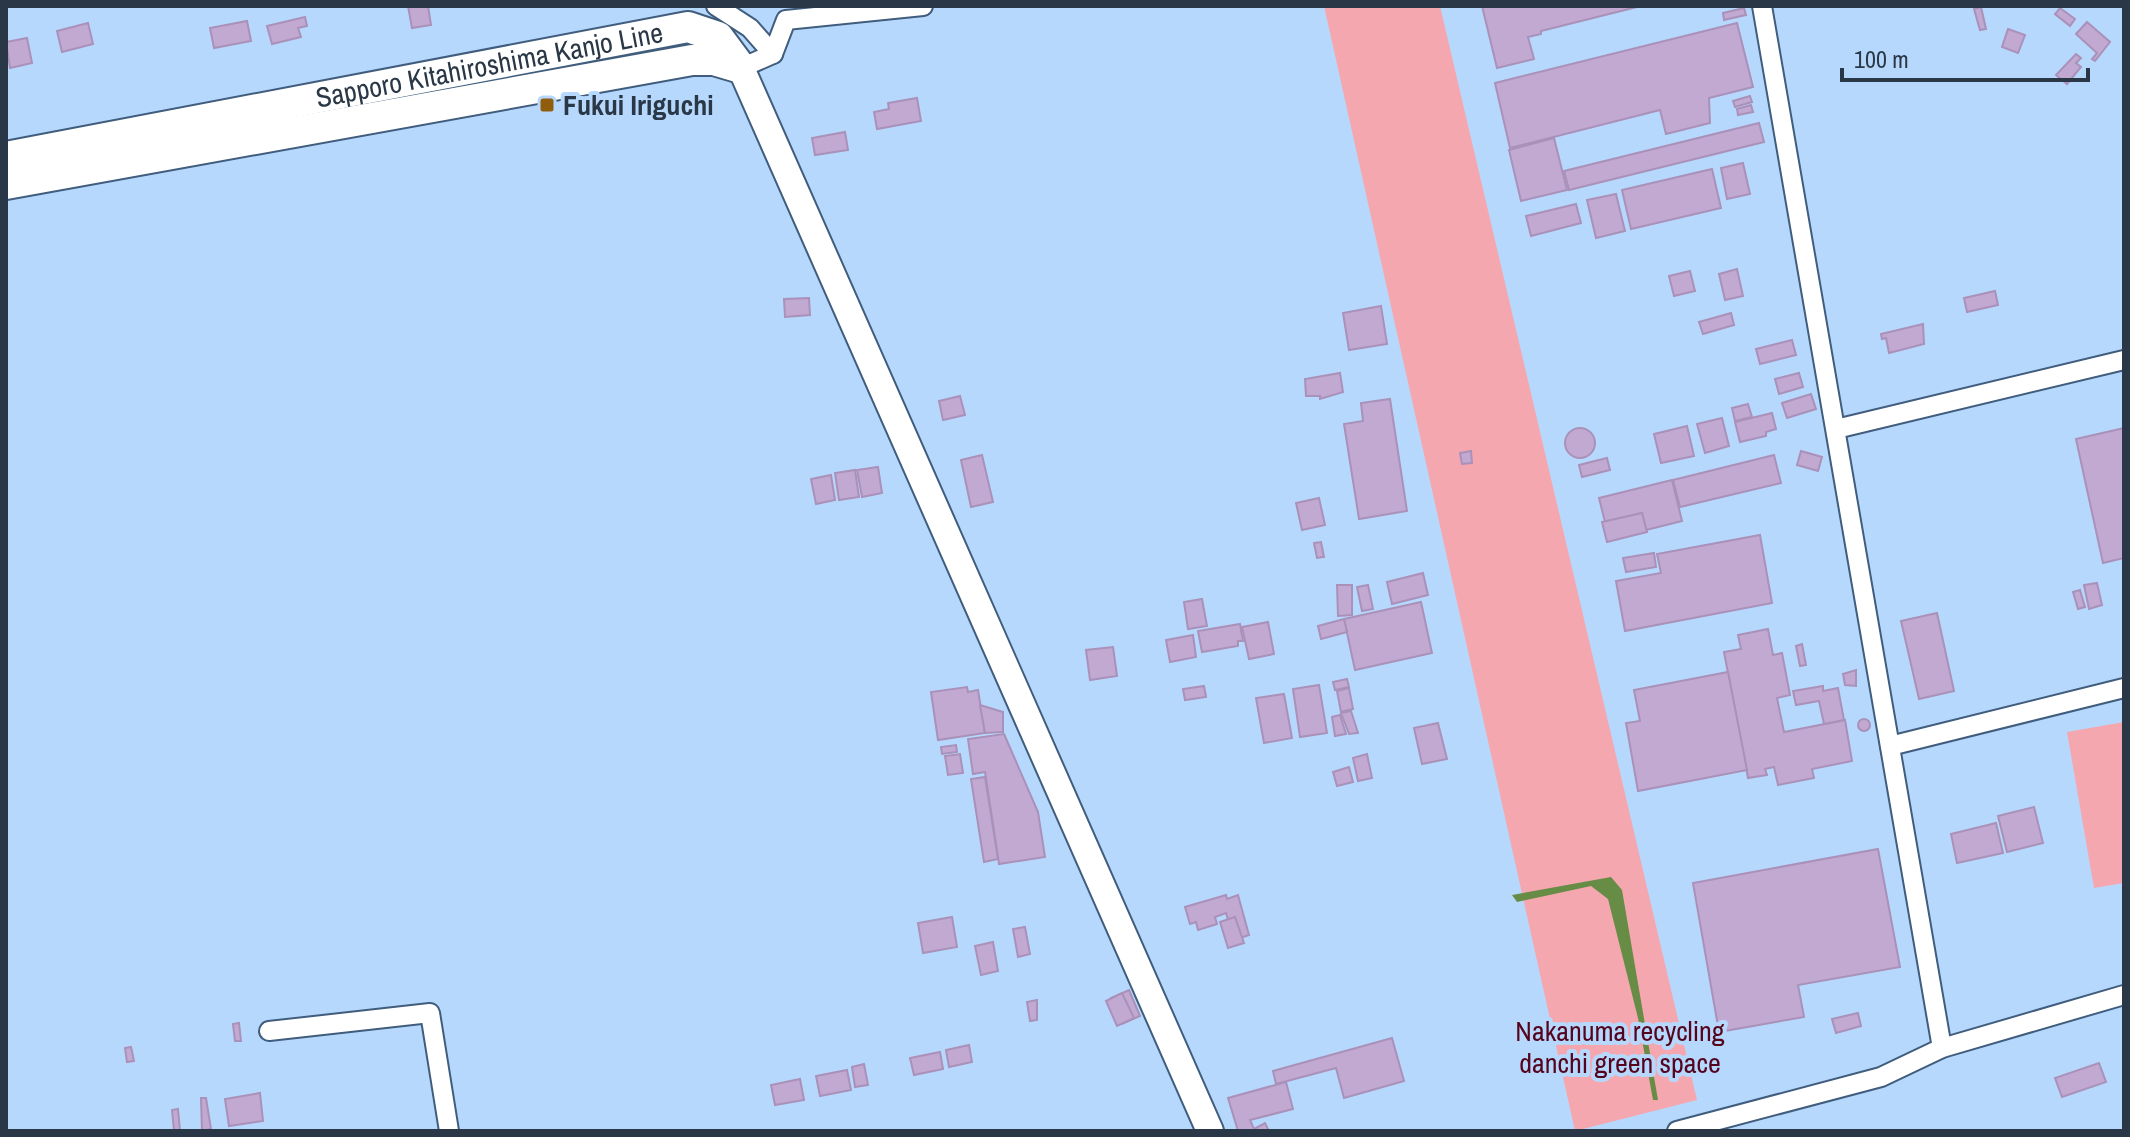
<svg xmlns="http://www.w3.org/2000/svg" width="2130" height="1137" font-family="'Archivo Narrow',sans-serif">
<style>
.green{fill:#f5a7b0}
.water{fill:#678c45}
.building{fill:#c1a9d2;stroke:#a991b9;stroke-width:2}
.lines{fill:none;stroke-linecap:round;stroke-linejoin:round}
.street-casing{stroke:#405d7d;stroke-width:22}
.secondary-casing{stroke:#405d7d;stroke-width:30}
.primary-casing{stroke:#405d7d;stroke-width:34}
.street{stroke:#fff;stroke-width:18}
.secondary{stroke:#fff;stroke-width:26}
.primary{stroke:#fff;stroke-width:30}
.poi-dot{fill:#8f5d0c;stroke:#b7d8fd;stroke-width:3}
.labels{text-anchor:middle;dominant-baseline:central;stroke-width:8;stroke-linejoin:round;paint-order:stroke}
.street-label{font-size:28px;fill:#2a3746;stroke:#b7d8fd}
.poi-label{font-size:28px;font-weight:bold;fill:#2a3746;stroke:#b7d8fd;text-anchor:start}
.park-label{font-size:28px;fill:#54041d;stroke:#b7d8fd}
</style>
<rect width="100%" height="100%" fill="#b7d8fd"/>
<g class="green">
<path d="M1324 6H1440L1697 1100 1575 1131Z"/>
<path d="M2124 722V883L2094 888 2067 732Z"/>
</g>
<path class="water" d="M1611 877 1622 890 1658 1100H1653L1638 1018 1608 899 1591 886 1517 902 1512 895Z"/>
<g class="building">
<path d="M408 6H428L431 25 412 28Z"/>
<path d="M1482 6H1641L1541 31V34L1528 37 1534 59 1497 68Z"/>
<path d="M1981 7 1986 29 1980 30 1974 9Z"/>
<path d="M1744 8 1746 15 1724 20 1723 13Z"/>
<path d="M2060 8 2075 19 2070 26 2055 14Z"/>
<path d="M305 17 307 26 298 28 301 37 272 44 267 26Z"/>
<path d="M247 21 251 41 214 48 210 28Z"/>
<path d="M2087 22 2110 42 2095 61 2092 59 2097 53 2076 34Z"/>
<path d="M88 23 93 44 62 52 57 31Z"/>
<path d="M1737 23 1753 87 1709 98 1710 123 1666 134 1660 110 1510 148 1495 83Z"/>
<path d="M2008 29 2025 35 2018 53 2002 47Z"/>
<path d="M27 38 32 63 10 68 6 42Z"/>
<path d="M2076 54 2081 58 2076 63 2081 67 2067 84 2056 75Z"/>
<path d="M1750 96 1752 102 1735 107 1733 101Z"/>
<path d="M917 98 921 121 877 129 874 112 889 109 888 103Z"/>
<path d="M1751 105 1753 112 1738 115 1737 109Z"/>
<path d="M1759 123 1764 142 1569 190 1564 171Z"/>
<path d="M845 132 848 150 815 155 812 138Z"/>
<path d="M1554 138 1567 190 1521 201 1509 150Z"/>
<path d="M1743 163 1750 194 1727 199 1721 168Z"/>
<path d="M1712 169 1721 208 1631 229 1622 190Z"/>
<path d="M1616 194 1625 231 1596 238 1587 200Z"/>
<path d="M1576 204 1581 223 1531 236 1526 216Z"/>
<path d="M1737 269 1743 296 1725 300 1719 274Z"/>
<path d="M1690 271 1695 291 1674 296 1669 276Z"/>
<path d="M1995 291 1998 305 1967 312 1964 298Z"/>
<path d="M809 298 810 315 785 317 784 299Z"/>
<path d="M1381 306 1387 344 1349 350 1343 313Z"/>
<path d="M1731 313 1734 325 1703 334 1699 322Z"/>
<path d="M1923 324 1924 344 1889 353 1886 338 1882 339 1881 334Z"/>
<path d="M1792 340 1796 355 1760 364 1756 349Z"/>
<path d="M1340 373 1343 392 1320 399V396H1306L1305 379Z"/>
<path d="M1799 373 1803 387 1779 394 1775 379Z"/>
<path d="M1811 394 1816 409 1787 418 1782 403Z"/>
<path d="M960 396 965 415 943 420 939 401Z"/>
<path d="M1390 399 1407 511 1359 519 1344 424 1363 421 1361 403Z"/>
<path d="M1748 404 1752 417 1735 421 1732 408Z"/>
<path d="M1772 413 1776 429 1766 432V436L1740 442 1735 422Z"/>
<path d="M1722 418 1729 446 1705 453 1697 424Z"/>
<path d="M1687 426 1694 456 1661 463 1654 434Z"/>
<path d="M2124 428V558L2103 563 2076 439Z"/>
<circle cx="1580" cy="443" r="15"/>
<path d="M1471 451 1472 463 1462 464 1460 453Z"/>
<path d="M1801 451 1822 457 1818 471 1797 465Z"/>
<path d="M982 455 993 502 971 507 961 460Z"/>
<path d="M1774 455 1781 483 1680 507 1673 480Z"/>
<path d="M1607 458 1610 470 1582 477 1579 465Z"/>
<path d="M878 467 882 493 862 497 857 470Z"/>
<path d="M855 470 859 497 839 500 835 473Z"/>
<path d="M831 475 835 500 816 504 811 479Z"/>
<path d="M1672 480 1682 521 1646 530 1642 513 1605 522 1599 498Z"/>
<path d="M1319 498 1325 525 1302 530 1296 503Z"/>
<path d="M1642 513 1647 532 1607 542 1602 522Z"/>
<path d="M1760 535 1772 603 1625 631 1616 581 1661 573 1657 554Z"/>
<path d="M1321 542 1324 557 1317 558 1314 543Z"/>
<path d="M1654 553 1656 567 1626 572 1623 558Z"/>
<path d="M1423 573 1428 595 1392 604 1387 582Z"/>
<path d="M2097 583 2102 605 2089 609 2084 585Z"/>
<path d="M1337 585H1352V615L1338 616Z"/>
<path d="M1368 585 1373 609 1362 611 1357 587Z"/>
<path d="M2080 590 2085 607 2078 609 2073 592Z"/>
<path d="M1202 599 1207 626 1188 629 1184 602Z"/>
<path d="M1421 602 1432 653 1355 670 1344 619Z"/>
<path d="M1937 613 1954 691 1919 699 1901 621Z"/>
<path d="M1344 619 1347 632 1321 639 1318 626Z"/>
<path d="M1268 622 1274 654 1249 659 1242 627Z"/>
<path d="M1240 624 1243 641H1238V646L1202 652 1198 631Z"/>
<path d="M1768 629 1773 655 1782 653 1790 695 1777 698 1784 732 1845 720 1852 761 1812 769 1814 778 1778 785 1774 767 1765 769 1767 775 1748 778 1724 652 1741 649 1738 635Z"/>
<path d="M1193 635 1196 657 1170 662 1166 640Z"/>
<path d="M1802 644 1806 665 1800 666 1796 646Z"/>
<path d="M1113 647 1117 676 1090 680 1086 650Z"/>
<path d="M1856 670V686L1845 685 1843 674Z"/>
<path d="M1728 672 1747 770 1638 791 1626 723 1640 721 1634 690Z"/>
<path d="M1347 679 1349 687 1335 690 1333 682Z"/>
<path d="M1319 685 1327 733 1300 737 1293 689Z"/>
<path d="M1204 686 1206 697 1185 700 1183 689Z"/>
<path d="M1823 686V691L1838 688 1844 720 1824 724 1819 701 1796 705 1793 691Z"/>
<path d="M967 687 968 692 978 690 985 733 938 740 931 692Z"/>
<path d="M1349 688 1353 709 1341 712 1337 691Z"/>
<path d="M1284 694 1292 738 1264 743 1256 698Z"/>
<path d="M980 705 1003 712V732L985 733Z"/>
<path d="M1351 711 1358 733 1349 734 1341 713Z"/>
<path d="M1340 715 1346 734 1335 736 1332 717Z"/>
<circle cx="1864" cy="725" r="6"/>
<path d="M1438 723 1447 759 1422 764 1414 728Z"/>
<path d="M1004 734 1038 812 1045 857 999 864 985 772 973 774 968 739Z"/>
<path d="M956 745 957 752 942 754 941 747Z"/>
<path d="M960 754 963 773 948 775 945 756Z"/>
<path d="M1367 754 1372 778 1358 781 1353 758Z"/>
<path d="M1349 767 1353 782 1337 786 1333 772Z"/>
<path d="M985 777 998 859 984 862 971 779Z"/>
<path d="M2034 807 2043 843 2007 852 1998 816Z"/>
<path d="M1996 823 2003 853 1957 863 1951 834Z"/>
<path d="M1878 849 1900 967 1798 985 1804 1017 1719 1032 1693 883Z"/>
<path d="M1226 895 1227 899 1238 895 1249 935 1234 940 1226 913 1215 917 1217 924 1198 930 1196 922 1190 924 1185 907Z"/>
<path d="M952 917 957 947 923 953 918 923Z"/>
<path d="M1235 917 1244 943 1228 948 1220 922Z"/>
<path d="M1025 927 1030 954 1018 957 1013 929Z"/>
<path d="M993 942 998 971 981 975 975 946Z"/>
<path d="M1129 990 1140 1016 1122 1024 1111 998Z"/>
<path d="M1122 993 1134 1018 1117 1026 1106 1001Z"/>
<path d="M1037 1000V1020L1030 1021 1027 1002Z"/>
<path d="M1858 1013 1861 1026 1836 1033 1832 1019Z"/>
<path d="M239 1023 241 1041H235L233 1024Z"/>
<path d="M1392 1038 1404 1081 1344 1098 1336 1068 1276 1084 1273 1071Z"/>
<path d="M969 1045 972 1062 949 1067 946 1050Z"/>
<path d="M131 1047 134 1061 127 1062 125 1048Z"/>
<path d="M940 1052 943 1069 914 1075 910 1058Z"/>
<path d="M2099 1063 2106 1082 2062 1097 2055 1078Z"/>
<path d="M864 1064 868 1085 855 1087 852 1067Z"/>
<path d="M847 1070 851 1090 820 1096 816 1076Z"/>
<path d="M800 1079 804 1100 775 1105 771 1085Z"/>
<path d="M1286 1082 1293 1109 1250 1120 1254 1129 1265 1123 1269 1131H1238L1228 1098Z"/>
<path d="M260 1093 263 1121 229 1126 225 1099Z"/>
<path d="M201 1098H206L211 1129 202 1131Z"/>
<path d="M178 1109 180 1131H174L172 1110Z"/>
</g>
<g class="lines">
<g class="street-casing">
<g id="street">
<path d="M716 6 750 28 773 54"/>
<path d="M1762 6 1942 1048"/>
<path d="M741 68 773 54 786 20 923 6"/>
<path d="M1836 429 2124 360"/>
<path d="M1890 746 2124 688"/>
<path d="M269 1031 430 1013 449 1131"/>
<path d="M1677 1131 1881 1077 1942 1048 2124 995"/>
</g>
</g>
<g class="secondary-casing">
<path id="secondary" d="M741 68 1210 1131"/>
</g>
<g class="primary-casing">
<g id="primary">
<path id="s1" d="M6 157 688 27 718 37 741 68"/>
<path d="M6 184 692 60H714L741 68"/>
</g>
</g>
<use href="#street" class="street"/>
<use href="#secondary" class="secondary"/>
<use href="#primary" class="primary"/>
</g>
<rect class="poi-dot" x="539" y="97" width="16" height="16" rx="4"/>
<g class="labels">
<g class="street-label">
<text stroke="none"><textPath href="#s1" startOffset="492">Sapporo Kitahiroshima Kanjo Line</textPath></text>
</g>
<g class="poi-label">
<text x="563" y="105">Fukui Iriguchi</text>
</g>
<g class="park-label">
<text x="1620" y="1031">Nakanuma recycling<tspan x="1620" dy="32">danchi green space</tspan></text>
</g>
</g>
<rect width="2130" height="1137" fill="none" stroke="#2a3746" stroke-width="16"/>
<path d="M1842 68v12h246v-12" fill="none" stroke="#2a3746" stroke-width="4"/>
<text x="1854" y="68" font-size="24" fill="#2a3746" stroke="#b7d8fd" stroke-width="6" paint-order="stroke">100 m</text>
</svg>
